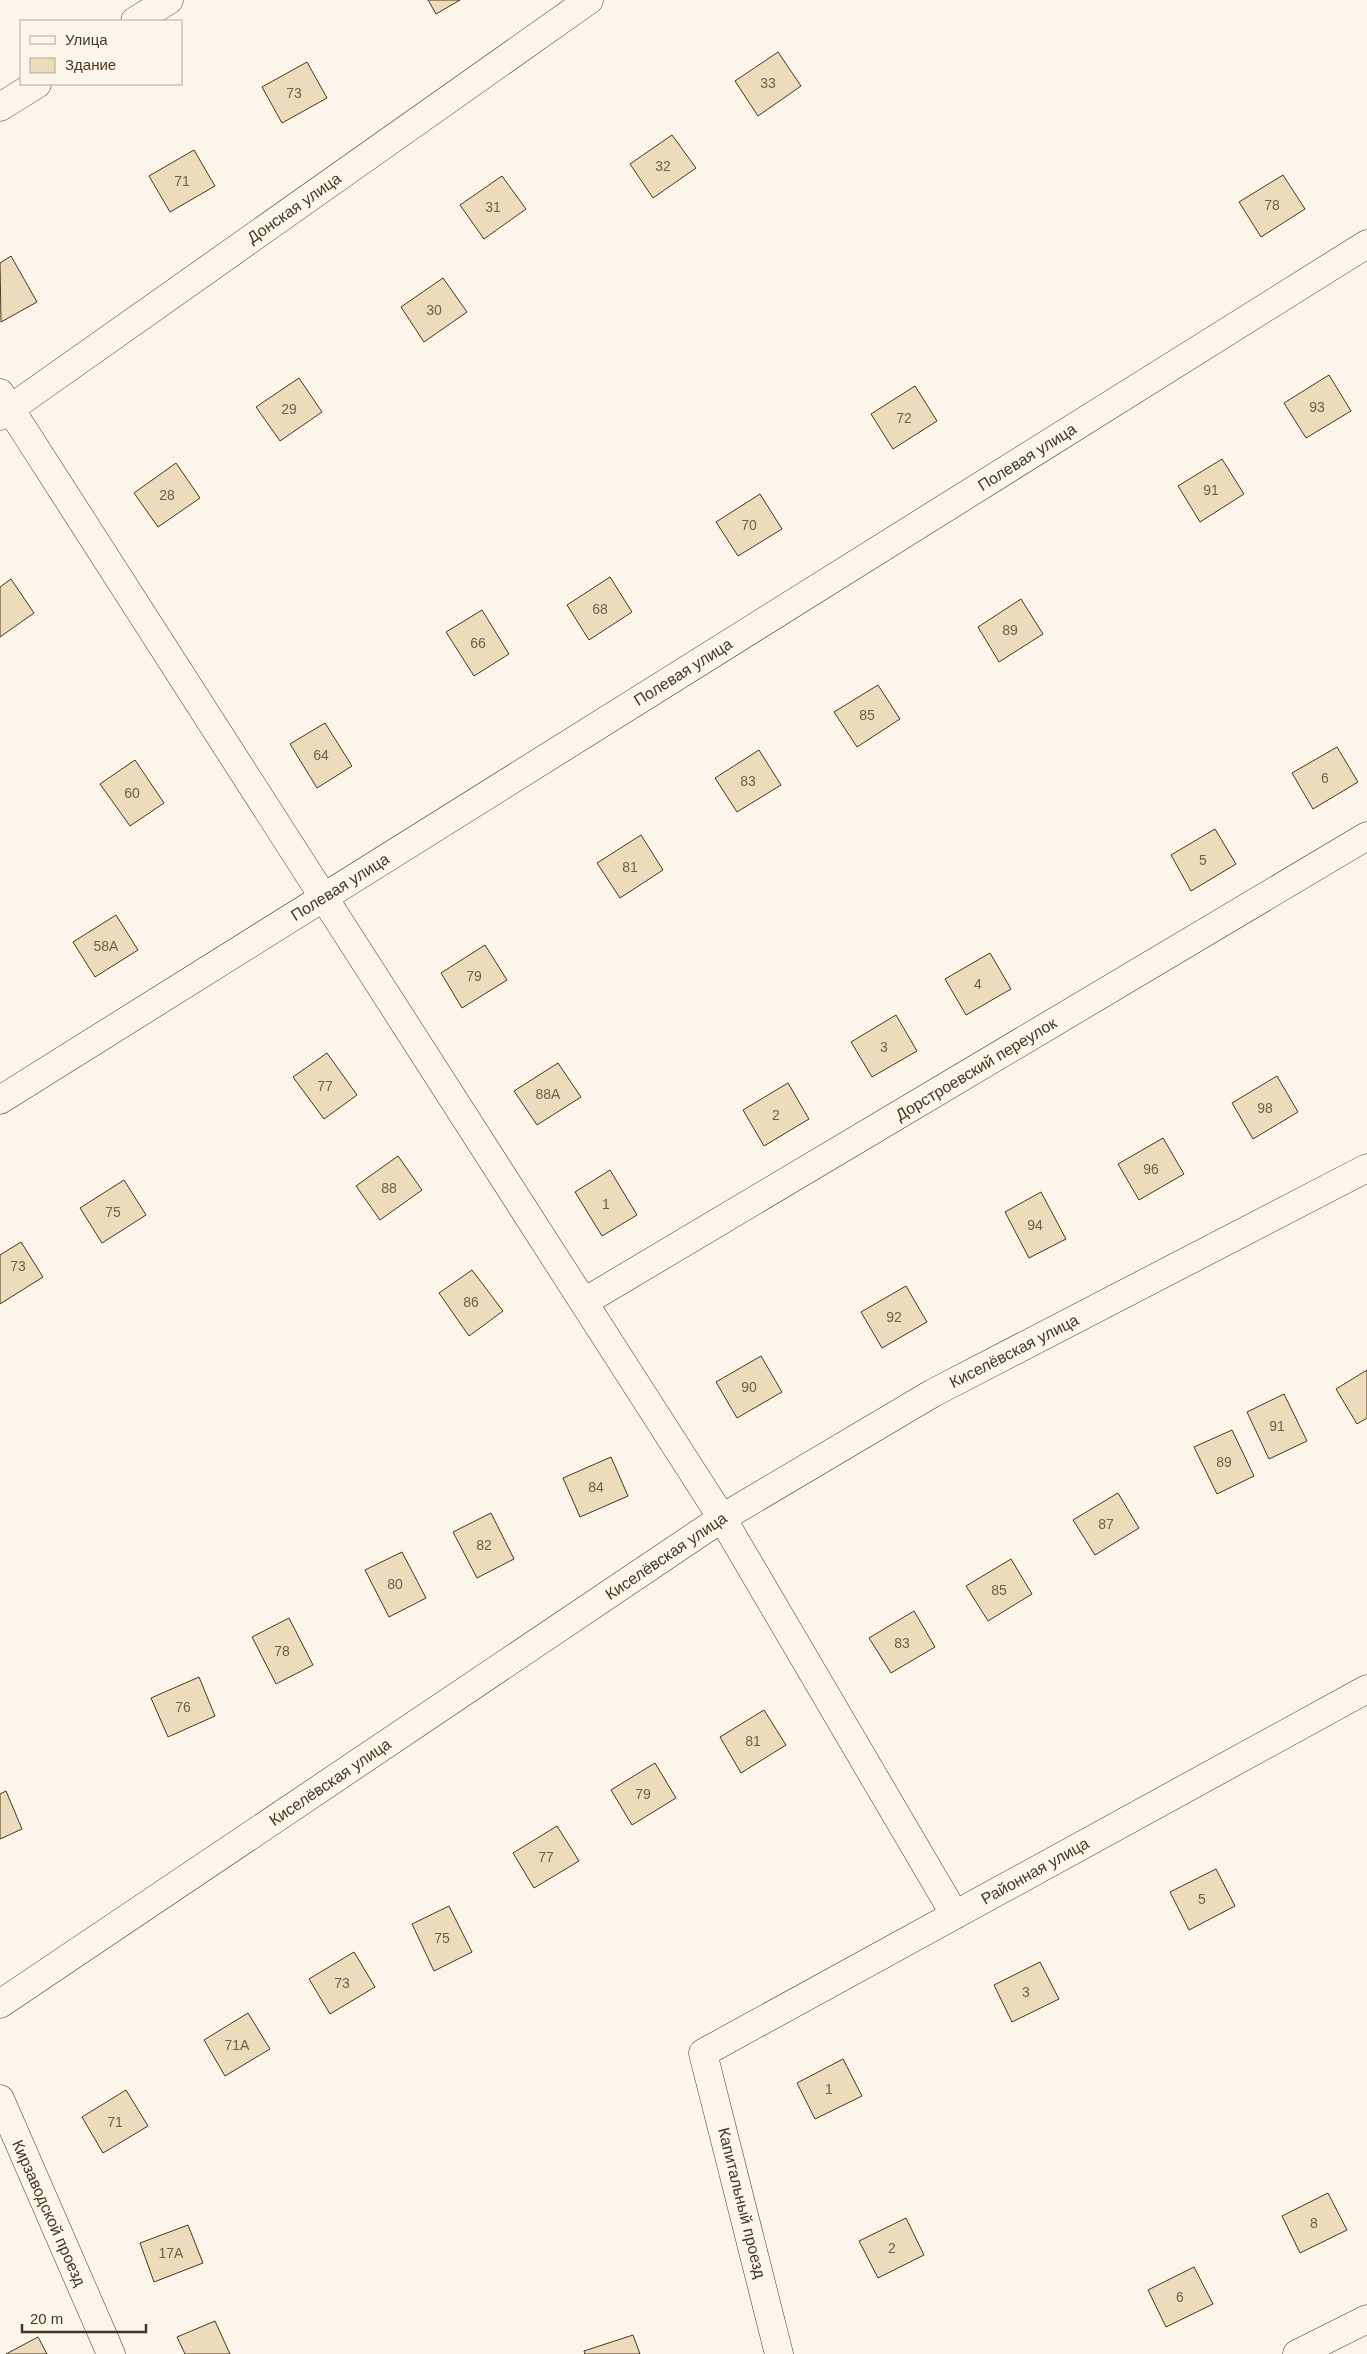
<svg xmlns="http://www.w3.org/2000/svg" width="1367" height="2354" viewBox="0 0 1367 2354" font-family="Helvetica,sans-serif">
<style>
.building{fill:#ecdcbc;stroke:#4a3520}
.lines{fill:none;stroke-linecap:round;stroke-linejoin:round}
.minor-casing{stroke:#4a3520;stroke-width:29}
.major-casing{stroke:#4a3520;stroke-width:29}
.minor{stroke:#fbf6e9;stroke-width:28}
.major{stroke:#fbf6e9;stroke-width:28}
.labels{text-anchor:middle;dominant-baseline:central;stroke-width:4;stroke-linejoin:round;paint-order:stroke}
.number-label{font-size:14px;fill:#725f47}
.street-label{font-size:16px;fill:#4a3520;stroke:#fbf6e9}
</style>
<rect width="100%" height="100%" fill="#fbf6e9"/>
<path class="building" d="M428,0H460L436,14Z
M778,52L801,86L758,116L735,81Z
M307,62L327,98L282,123L262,87Z
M672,135L696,168L653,198L630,164Z
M194,150L215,186L170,212L149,176Z
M1283,175L1305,209L1261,237L1239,202Z
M502,176L526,209L484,239L460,205Z
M11,256L37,302L1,322L0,263Z
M443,278L467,312L424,342L401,307Z
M1329,375L1351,411L1306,438L1284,403Z
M299,378L322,412L280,441L256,407Z
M915,386L937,421L893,449L871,414Z
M1222,459L1244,494L1200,522L1178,486Z
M176,463L200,498L158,527L134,493Z
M760,494L782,529L738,556L716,522Z
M610,577L632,612L589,640L567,605Z
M11,579L34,613L0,637V587Z
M1021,599L1043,634L999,662L978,627Z
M482,610L509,654L474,676L446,632Z
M878,685L900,719L857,747L834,712Z
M325,723L352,766L317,788L290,744Z
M1337,747L1358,782L1313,809L1292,773Z
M759,750L781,785L737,812L715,778Z
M135,760L164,803L130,826L100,784Z
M1215,829L1236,864L1191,891L1171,855Z
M641,835L663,870L620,898L597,863Z
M116,915L138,950L95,977L73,942Z
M485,945L507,980L462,1008L441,973Z
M990,953L1011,989L966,1015L945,979Z
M896,1015L917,1051L872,1077L851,1042Z
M327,1053L357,1095L324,1119L293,1077Z
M558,1063L581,1097L537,1125L514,1091Z
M1277,1076L1298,1112L1253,1139L1232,1103Z
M788,1083L809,1119L764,1146L743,1110Z
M1163,1138L1184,1174L1139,1200L1118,1164Z
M398,1156L422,1190L380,1220L356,1186Z
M610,1170L637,1215L602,1236L575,1192Z
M124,1180L146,1215L102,1243L80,1208Z
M1041,1192L1066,1239L1029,1258L1005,1212Z
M21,1242L43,1277L0,1304V1255Z
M472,1270L503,1311L469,1336L439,1293Z
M906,1286L927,1322L882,1348L861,1312Z
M761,1356L782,1392L737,1418L716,1382Z
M1367,1370V1418L1357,1424L1336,1389Z
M1284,1394L1307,1441L1269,1459L1247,1412Z
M1232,1430L1254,1476L1217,1494L1194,1447Z
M611,1457L628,1496L580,1517L563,1478Z
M1118,1493L1139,1528L1095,1555L1073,1520Z
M491,1513L514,1559L477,1578L453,1532Z
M402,1552L426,1598L389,1617L365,1570Z
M1011,1559L1032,1594L988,1621L966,1586Z
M914,1611L935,1647L891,1673L869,1638Z
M289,1618L313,1665L276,1684L252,1637Z
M199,1677L215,1716L168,1737L151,1698Z
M764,1710L786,1745L741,1773L720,1737Z
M655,1763L676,1798L632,1825L611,1790Z
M6,1791L22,1829L0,1839V1794Z
M557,1826L579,1861L534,1888L513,1853Z
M1216,1869L1235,1906L1189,1930L1170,1892Z
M449,1906L472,1952L434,1971L412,1924Z
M354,1952L375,1987L330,2014L309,1979Z
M1040,1962L1059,1999L1012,2022L994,1985Z
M248,2013L270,2049L225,2076L204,2040Z
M843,2059L862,2096L815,2119L797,2083Z
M126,2090L148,2126L103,2153L82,2117Z
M1328,2193L1347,2230L1300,2253L1282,2216Z
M906,2218L924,2255L878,2278L859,2241Z
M188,2225L203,2263L154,2282L140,2243Z
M1194,2267L1213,2304L1166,2327L1148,2290Z
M215,2321L230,2354H185L177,2337Z
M633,2335L640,2354H585L584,2351Z
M38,2337L47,2354H6Z"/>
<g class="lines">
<g class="minor-casing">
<path id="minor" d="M0,393L722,1518L955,1915
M0,416L589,0
M0,1100L1367,244
M584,1302L1367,836
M0,2004L722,1518L933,1393L1367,1168
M0,2099L111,2354
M779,2354L703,2053L1367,1689
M1297,2354L1367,2319"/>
</g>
<g class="major-casing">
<path id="major" d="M135,21L169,0
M0,107L37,84"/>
</g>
<use href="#minor" class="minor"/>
<use href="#major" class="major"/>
</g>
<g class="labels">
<g class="number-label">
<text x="768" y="83">33</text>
<text x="294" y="93">73</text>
<text x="663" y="166">32</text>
<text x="182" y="181">71</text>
<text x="1272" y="205">78</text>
<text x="493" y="207">31</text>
<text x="434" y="310">30</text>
<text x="1317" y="407">93</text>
<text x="289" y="409">29</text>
<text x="904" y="418">72</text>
<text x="1211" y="490">91</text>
<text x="167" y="495">28</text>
<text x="749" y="525">70</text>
<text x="600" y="609">68</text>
<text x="1010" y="630">89</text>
<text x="478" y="643">66</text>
<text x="867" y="715">85</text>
<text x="321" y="755">64</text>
<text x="1325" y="778">6</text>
<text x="748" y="781">83</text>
<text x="132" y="793">60</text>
<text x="1203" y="860">5</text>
<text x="630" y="867">81</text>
<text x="106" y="946">58А</text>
<text x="474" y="976">79</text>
<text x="978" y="984">4</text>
<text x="884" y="1047">3</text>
<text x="325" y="1086">77</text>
<text x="548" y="1094">88А</text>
<text x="1265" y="1108">98</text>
<text x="776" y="1115">2</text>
<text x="1151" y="1169">96</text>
<text x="389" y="1188">88</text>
<text x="606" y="1204">1</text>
<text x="113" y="1212">75</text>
<text x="1035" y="1225">94</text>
<text x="18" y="1266">73</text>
<text x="471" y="1302">86</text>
<text x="894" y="1317">92</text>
<text x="749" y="1387">90</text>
<text x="1277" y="1426">91</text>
<text x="1224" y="1462">89</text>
<text x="596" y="1487">84</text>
<text x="1106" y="1524">87</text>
<text x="484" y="1545">82</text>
<text x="395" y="1584">80</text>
<text x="999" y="1590">85</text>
<text x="902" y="1643">83</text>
<text x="282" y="1651">78</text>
<text x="183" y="1707">76</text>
<text x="753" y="1741">81</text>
<text x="643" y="1794">79</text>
<text x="546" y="1857">77</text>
<text x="1202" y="1899">5</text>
<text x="442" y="1938">75</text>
<text x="342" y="1983">73</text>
<text x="1026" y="1992">3</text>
<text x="237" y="2045">71А</text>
<text x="829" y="2089">1</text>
<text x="115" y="2122">71</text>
<text x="1314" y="2223">8</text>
<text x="892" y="2248">2</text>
<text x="171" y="2253">17А</text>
<text x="1180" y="2297">6</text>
</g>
<g class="street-label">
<text transform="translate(294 208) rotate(-35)">Донская улица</text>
<text transform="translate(1027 457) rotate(-32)">Полевая улица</text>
<text transform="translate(683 672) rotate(-32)">Полевая улица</text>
<text transform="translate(340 887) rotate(-32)">Полевая улица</text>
<text transform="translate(976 1069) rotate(-31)">Дорстроевский переулок</text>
<text transform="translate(1014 1351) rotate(-27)">Киселёвская улица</text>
<text transform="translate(666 1556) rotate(-34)">Киселёвская улица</text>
<text transform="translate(330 1782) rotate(-34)">Киселёвская улица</text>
<text transform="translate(1035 1871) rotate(-29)">Районная улица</text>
<text transform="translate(742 2203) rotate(76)">Капитальный проезд</text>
<text transform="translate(49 2213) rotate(66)">Кирзаводской проезд</text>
</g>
</g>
<rect x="20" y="20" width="162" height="65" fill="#fbf6e9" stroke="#b4a999"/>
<rect x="30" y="36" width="25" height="8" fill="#fbf6e9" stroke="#b4a999"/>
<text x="65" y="45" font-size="15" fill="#4a3520">Улица</text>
<rect x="30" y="58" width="25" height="15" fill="#ecdcbc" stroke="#b4a999"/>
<text x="65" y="70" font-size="15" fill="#4a3520">Здание</text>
<path d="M22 2324v8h124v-8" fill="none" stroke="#4a3520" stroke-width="2.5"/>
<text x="30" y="2324" font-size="15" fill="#4a3520" stroke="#fbf6e9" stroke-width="4" paint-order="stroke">20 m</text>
</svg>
